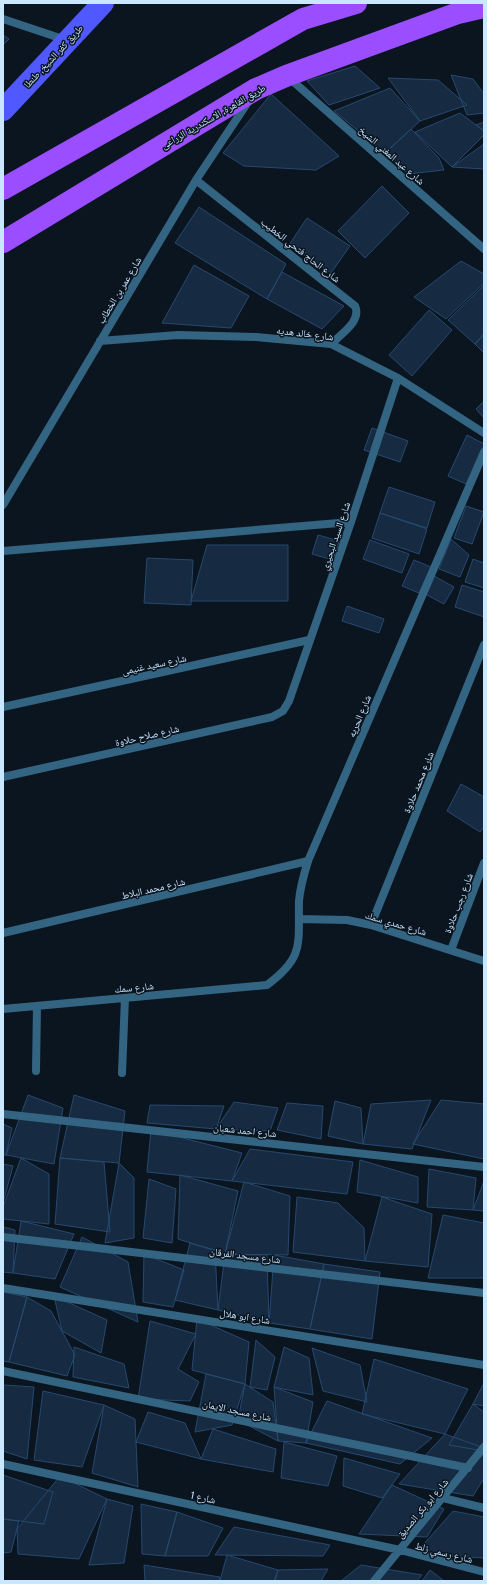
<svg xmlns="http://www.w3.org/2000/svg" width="487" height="1584" viewBox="0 0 487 1584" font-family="'Public Sans','Noto Naskh Arabic',sans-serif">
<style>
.building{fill:#162a42;stroke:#26496f}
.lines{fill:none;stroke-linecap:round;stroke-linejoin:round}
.minor{stroke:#336582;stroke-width:8}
.primary{stroke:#5058ff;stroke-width:22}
.trunk{stroke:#9a4eff;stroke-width:22}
.labels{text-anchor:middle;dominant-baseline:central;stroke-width:3;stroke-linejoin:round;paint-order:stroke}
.street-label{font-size:10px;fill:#c9e7ff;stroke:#0b1520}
</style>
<rect width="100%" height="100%" fill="#0b1520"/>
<path class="building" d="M3,35L9,39L3,45Z
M355,66L380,88L329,105L307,81Z
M451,75L473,79L484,94V113L467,115Z
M388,78L438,80L467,105L420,121Z
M390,88L420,121L385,153L334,111Z
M271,94L339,156L316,170L244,166L223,153Z
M460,113L484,131V135L452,167L415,132Z
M484,122V131L476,125Z
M411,129L439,158L444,170L408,174L385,153Z
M484,144V169L452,167Z
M382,186L409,213L365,258L338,231Z
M199,207L286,264L267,299L175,243Z
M307,218L350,246L331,273L289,245Z
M461,261L484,274V283L446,319L414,297Z
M194,265L249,296L231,328L162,323Z
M282,272L344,306L322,329L267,299Z
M484,285V334L475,344L448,320Z
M429,310L452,330L412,376L389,355Z
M484,334V353L475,344Z
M484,401V418L476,409Z
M372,428L408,441L400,462L364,450Z
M467,435L484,444V446L466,484L448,476Z
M389,487L435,502L427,528L380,513Z
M466,506L484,512L472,544L454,538Z
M380,513L427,529L419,554L372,538Z
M318,535L339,541L333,560L312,554Z
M451,539L469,555L460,577L439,569Z
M370,540L409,554L402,573L363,559Z
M207,545H288V601H191Z
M147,558L193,560L191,605L144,603Z
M473,559L484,563V588L465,582Z
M414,560L431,567L419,593L402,586Z
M434,576L454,587L444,604L425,594Z
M462,585L484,592V617L455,607Z
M347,606L384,619L379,633L342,621Z
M461,784L484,797V827L480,832L447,811Z
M28,1095L63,1108L54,1164L6,1155Z
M74,1095L125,1111L119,1163L60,1158Z
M431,1100L412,1149L363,1144L371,1104Z
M441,1100L484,1104V1159L413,1144Z
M335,1101L361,1108L363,1144L328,1136Z
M234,1102L278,1108L270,1131L216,1129Z
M287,1103L323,1106L321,1139L277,1130Z
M150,1105L224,1106L216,1129L147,1123Z
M3,1124L12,1128L6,1155H3Z
M151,1130L242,1153L232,1181L147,1172Z
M250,1149L353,1162L347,1194L232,1181Z
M21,1158L49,1174V1224L3,1219V1207Z
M60,1158L104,1162L110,1232L55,1224Z
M360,1160L418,1177V1203L357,1192Z
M119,1163L134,1178V1238L105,1243Z
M3,1164L13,1166L3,1203Z
M429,1169L476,1178L473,1210L427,1207Z
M180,1175L238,1191L225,1254L178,1239Z
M149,1179L176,1189L172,1243L143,1238Z
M484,1181V1211L473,1210Z
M244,1182L290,1196L288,1255L225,1254Z
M297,1197L338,1203L364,1228L365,1261L293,1252Z
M382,1197L432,1214L428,1267L365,1261Z
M443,1215L484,1223V1278H428Z
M21,1221L74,1234L55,1279L13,1273Z
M3,1227L15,1230L13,1273L3,1272Z
M82,1237L128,1262L138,1322L60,1287Z
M190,1243L215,1250L218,1310L175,1300Z
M144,1254L184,1270L173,1307L143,1302Z
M225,1254L267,1255L269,1323L218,1310Z
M274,1255L324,1264L310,1329L269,1323Z
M324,1264L380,1272L372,1339L310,1329Z
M3,1292L27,1297L9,1362L3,1361Z
M54,1296L107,1320L101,1353L62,1331Z
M27,1297L51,1311L75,1355L67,1376L9,1362Z
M197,1319L249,1342L245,1384L192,1370Z
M150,1321L196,1334L178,1369L199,1382L190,1401L138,1399Z
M256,1340L275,1357L267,1390L250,1387Z
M74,1347L124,1364L129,1388L73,1377Z
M284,1347L309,1358L313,1395L274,1387Z
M312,1348L360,1365L367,1402L323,1391Z
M374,1359L468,1389L445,1434L362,1414Z
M206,1374L245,1384L232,1425L195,1432Z
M484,1383V1406L473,1404Z
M245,1384L273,1402L278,1441L238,1420Z
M3,1385L34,1387L27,1459L3,1451Z
M274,1387L313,1402L306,1443L278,1441Z
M43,1391L104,1405L82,1467L34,1460Z
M327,1401L432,1438L400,1464L306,1443Z
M473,1404L484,1412V1451L449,1445Z
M104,1405L135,1419L138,1487L92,1473Z
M148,1412L185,1423L201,1459L136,1442Z
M213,1429L276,1449L273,1472L201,1459Z
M445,1434L484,1448V1478L473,1496L399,1484Z
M284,1442L337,1456L328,1486L281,1478Z
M344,1458L400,1474L382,1498L343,1486Z
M3,1475L53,1492L44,1524L3,1519Z
M60,1476L107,1499L79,1559L18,1554L17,1529Z
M392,1485L444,1509L427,1537L359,1534Z
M107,1499L133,1506L124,1563L89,1565Z
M141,1504L177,1512L165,1556L142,1554Z
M453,1511L484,1517V1558L415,1554Z
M177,1512L223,1528L208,1556H165Z
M3,1519L19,1521L11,1552L3,1553Z
M234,1527L330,1545L323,1556L215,1555Z
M227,1555L278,1570L274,1581H220Z
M144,1565L220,1577L219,1581H145Z
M361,1565L422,1575L417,1581H341Z
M328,1569L321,1581H275L278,1570Z
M430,1570L444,1581H422Z"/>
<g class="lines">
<path class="minor" d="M3,19L66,40
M288,77L484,249
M196,180L355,306C362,321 341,334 331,344
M100,341L178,335L256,337L331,344L398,378L484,433
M3,505L196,180L248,102
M3,551L351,522
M3,707L309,640
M3,777L272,717L283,711L289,701L351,522L398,378
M300,919L347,920L371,925L484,961
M371,925L484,645
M3,933L308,861
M451,950L484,863
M3,1009L267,985C305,957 298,944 299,901C300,887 304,874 308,861L484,452
M36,1071L37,1006
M122,1073L125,998
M3,1114L484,1167
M3,1237L484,1293
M3,1288L484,1365
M3,1371L468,1468
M3,1464L400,1550L484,1572
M443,1498L484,1508
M374,1581L484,1447"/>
<path class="primary" d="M3,110L103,3"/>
<path class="trunk" d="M3,189L303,19L356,3
M3,242L256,89L286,76L458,13L484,7"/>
</g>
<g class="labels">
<g class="street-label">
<text transform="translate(53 56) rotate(-47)">طريق كفر الشيخ, طنطا</text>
<text transform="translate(213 116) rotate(-30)">طريق القاهرة, الاسكندرية الزراعى</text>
<text transform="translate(392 155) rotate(41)">شارع عبد المغني الشيخ</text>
<text transform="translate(301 250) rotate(38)">شارع الحاج فتحي الخطيب</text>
<text transform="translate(119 290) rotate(-59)">شارع عمر بن الخطاب</text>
<text transform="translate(305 333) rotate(7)">شارع خالد هديه</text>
<text transform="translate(335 536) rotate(-71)">شارع السيد البحيري</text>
<text transform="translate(154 664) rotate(-12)">شارع سعيد غنيمى</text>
<text transform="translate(359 716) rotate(-67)">شارع الحريه</text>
<text transform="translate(147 735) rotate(-13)">شارع صلاح حلاوة</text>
<text transform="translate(418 782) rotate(-68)">شارع محمد حلاوة</text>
<text transform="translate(153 888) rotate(-13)">شارع محمد البلاط</text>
<text transform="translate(458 903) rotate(-69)">شارع رجب حلاوة</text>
<text transform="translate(396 923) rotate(16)">شارع حمدي سمك</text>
<text transform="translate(134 987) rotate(-5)">شارع سمك</text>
<text transform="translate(245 1130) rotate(6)">شارع احمد شعبان</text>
<text transform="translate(245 1255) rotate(7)">شارع مسجد الفرقان</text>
<text transform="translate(245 1316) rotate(9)">شارع ابو هلال</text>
<text transform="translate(237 1410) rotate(12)">شارع مسجد الايمان</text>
<text transform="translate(203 1497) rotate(12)">شارع 1</text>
<text transform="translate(422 1508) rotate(-50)">شارع ابو بكر الصديق</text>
<text transform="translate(444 1552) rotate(14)">شارع رسمي زلط</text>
</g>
</g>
<rect width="487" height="1584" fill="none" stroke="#c9e7ff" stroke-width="8"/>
</svg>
